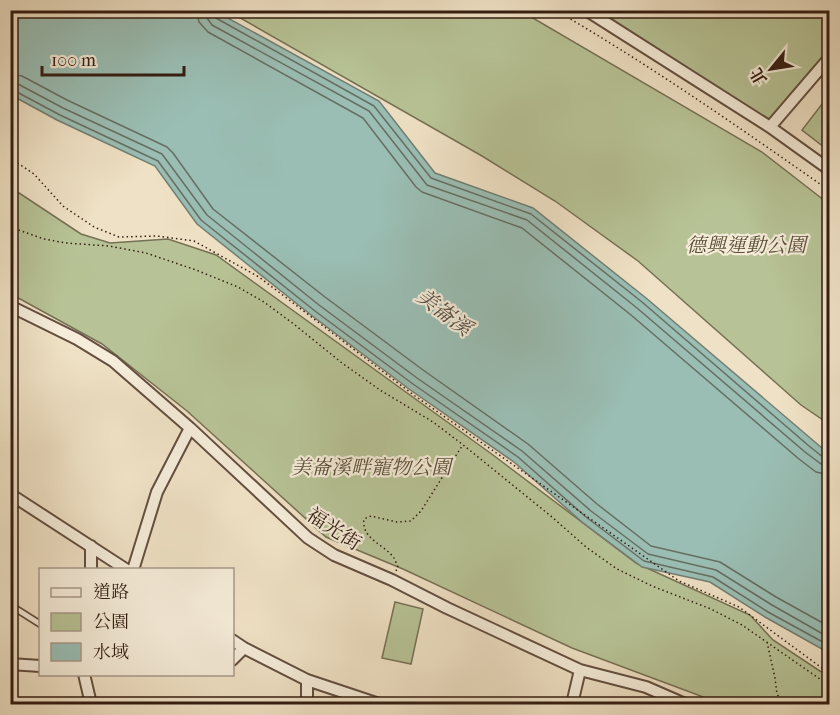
<svg xmlns="http://www.w3.org/2000/svg" width="840" height="715" viewBox="0 0 840 715" font-family="'IM FELL French Canon','Noto Serif TC',serif">
<style>
.green{fill:#b7c396;stroke:#767054;stroke-width:1.5}
.water{fill:#9abeb4;stroke:#717e73;stroke-width:1.5}
.lines{fill:none;stroke-linecap:round;stroke-linejoin:round}
.shore{stroke:#676e63;stroke-width:1.5}
.service-casing{stroke:#634e3f;stroke-width:8}
.minor-casing{stroke:#634e3f;stroke-width:14}
.path{stroke:#341d12;stroke-width:1.5;stroke-dasharray:1.5 3;stroke-linecap:butt}
.service{stroke:#f5ecd9;stroke-width:5}
.minor{stroke:#f5ecd9;stroke-width:10}
.labels{text-anchor:middle;dominant-baseline:central;stroke-width:4.5;stroke-linejoin:round;paint-order:stroke}
.park-label{font-size:20px;font-style:italic;fill:#5b4f3a;stroke:#f5ecd9}
.street-label{font-size:20px;fill:#341d12;stroke:#f5ecd9}
.water-label{font-size:21px;font-style:italic;fill:#534d43;stroke:#f5ecd9}
</style>
<rect width="100%" height="100%" fill="#efe1c5"/>
<filter id="stains"><feTurbulence type="fractalNoise" baseFrequency=".00333" numOctaves="4"/><feColorMatrix values="0 0 0 0 .2 0 0 0 0 .09 0 0 0 0 .02 0 0 0 .5 -.17"/></filter>
<radialGradient id="worn" r=".72"><stop offset=".6" stop-color="#630" stop-opacity="0"/><stop offset="1" stop-color="#630" stop-opacity=".3"/></radialGradient>
<path class="green" d="M228,11H521L762,152L829,204V424L801,405L638,261L555,201L482,156Z
M598,11H829V53L770,127Z
M829,95V151L802,130Z
M10,187L81,234L110,243L168,239L216,255L493,455L636,563L750,615L773,640L829,677V704H722L572,648L403,569L326,537L187,411L102,344L11,294Z
M395,602L423,609L411,664L382,658Z"/>
<path class="water" d="M10,11H215L379,101L435,173L533,208L646,298L829,454V653L765,617L710,582L642,567L582,522L514,462L409,389L311,315L197,224L155,166L57,120L11,95Z"/>
<g class="lines">
<path class="shore" d="M196,10L199,22L208,32L363,118L416,187L422,192L522,228L631,315L799,459L816,472L830,475
M205,10L207,18L212,25L369,111L427,185L527,220L637,308L805,452L821,464L830,466
M213,10L214,15L216,18L374,106L431,178L531,214L642,302L809,446L824,458H830
M10,74L22,76L67,100L167,147L173,153L213,209L325,297L423,370L528,444L597,504L651,546L720,562L776,597L830,627
M10,83L18,84L63,108L162,154L207,215L319,305L417,378L522,451L591,511L648,554L716,570L772,605L830,638
M10,90L15,91L60,115L158,161L201,220L315,311L413,384L518,457L586,517L644,561L713,577L768,612L830,646"/>
<g class="service-casing">
<path id="service" d="M10,605L40,624"/>
</g>
<g class="minor-casing">
<path id="minor" d="M586,10L770,127L830,170
M770,127L830,57
M10,306L77,339L113,361L190,428L308,538L334,555L392,580L447,608L580,670L646,687L685,704
M10,494L127,570
M91,570V546
M133,570L157,492L190,428
M232,640L244,648L307,680L379,704
M232,660L244,648
M10,664L40,666
M84,674L91,704
M307,680V704
M572,704L580,670"/>
</g>
<path class="path" d="M555,10C650,65 740,128 830,191
M10,158L34,174L63,206L94,227L119,237L157,236L194,241L259,277L415,396L679,581L739,607L830,674
M10,227L44,239L66,243L109,246L146,253L196,270L238,287L264,302L295,325L342,363L380,390L433,422L462,444L552,517L586,547L617,569L652,586L711,609L742,625L830,686
M396,571L398,567C398,567 394,558 394,558C384,544 361,539 364,519L371,516L397,522L411,521L421,511L462,446
M767,642L775,678L777,694L784,704"/>
<use href="#service" class="service"/>
<use href="#minor" class="minor"/>
</g>
<g class="labels">
<g class="park-label">
<text x="746" y="245">德興運動公園</text>
<text x="371" y="467">美崙溪畔寵物公園</text>
</g>
<g class="street-label">
<text transform="translate(334 529) rotate(33)">福光街</text>
</g>
<g class="water-label">
<text transform="translate(444 312) rotate(37)">美崙溪</text>
</g>
</g>
<rect width="840" height="715" fill="none" stroke="#efe1c5" stroke-width="36"/>
<rect x="12" y="12" width="816" height="691" fill="none" stroke="#341d12" stroke-width="3"/>
<rect x="18" y="18" width="804" height="679" fill="none" stroke="#341d12" stroke-width="1.5"/>
<rect x="39" y="568" width="195" height="108" fill="#f5ecd9" stroke="#a89989" stroke-width="1.5"/>
<rect x="51" y="588" width="30" height="9" fill="#f5ecd9" stroke="#a89989" stroke-width="1.5"/>
<text x="93" y="598" font-size="18" fill="#341d12">道路</text>
<rect x="51" y="613" width="30" height="18" fill="#b7c396" stroke="#a89989" stroke-width="1.5"/>
<text x="93" y="628" font-size="18" fill="#341d12">公園</text>
<rect x="51" y="643" width="30" height="18" fill="#9abeb4" stroke="#a89989" stroke-width="1.5"/>
<text x="93" y="658" font-size="18" fill="#341d12">水域</text>
<g transform="translate(771 69) rotate(240)" stroke="#f5ecd9" stroke-width="4.5" paint-order="stroke">
<path d="M0-4.5L10 22L0 15L-10 22Z" fill="#341d12"/>
<text y="-9" font-size="16" font-weight="bold" text-anchor="middle" fill="#341d12">北</text>
</g>
<path d="M42 66v9h142v-9" fill="none" stroke="#341d12" stroke-width="3"/>
<text x="51" y="66" font-size="18" fill="#341d12" stroke="#f5ecd9" stroke-width="4.5" paint-order="stroke">100 m</text>
<rect width="100%" height="100%" filter="url(#stains)"/>
<rect width="100%" height="100%" fill="url(#worn)"/>
</svg>
